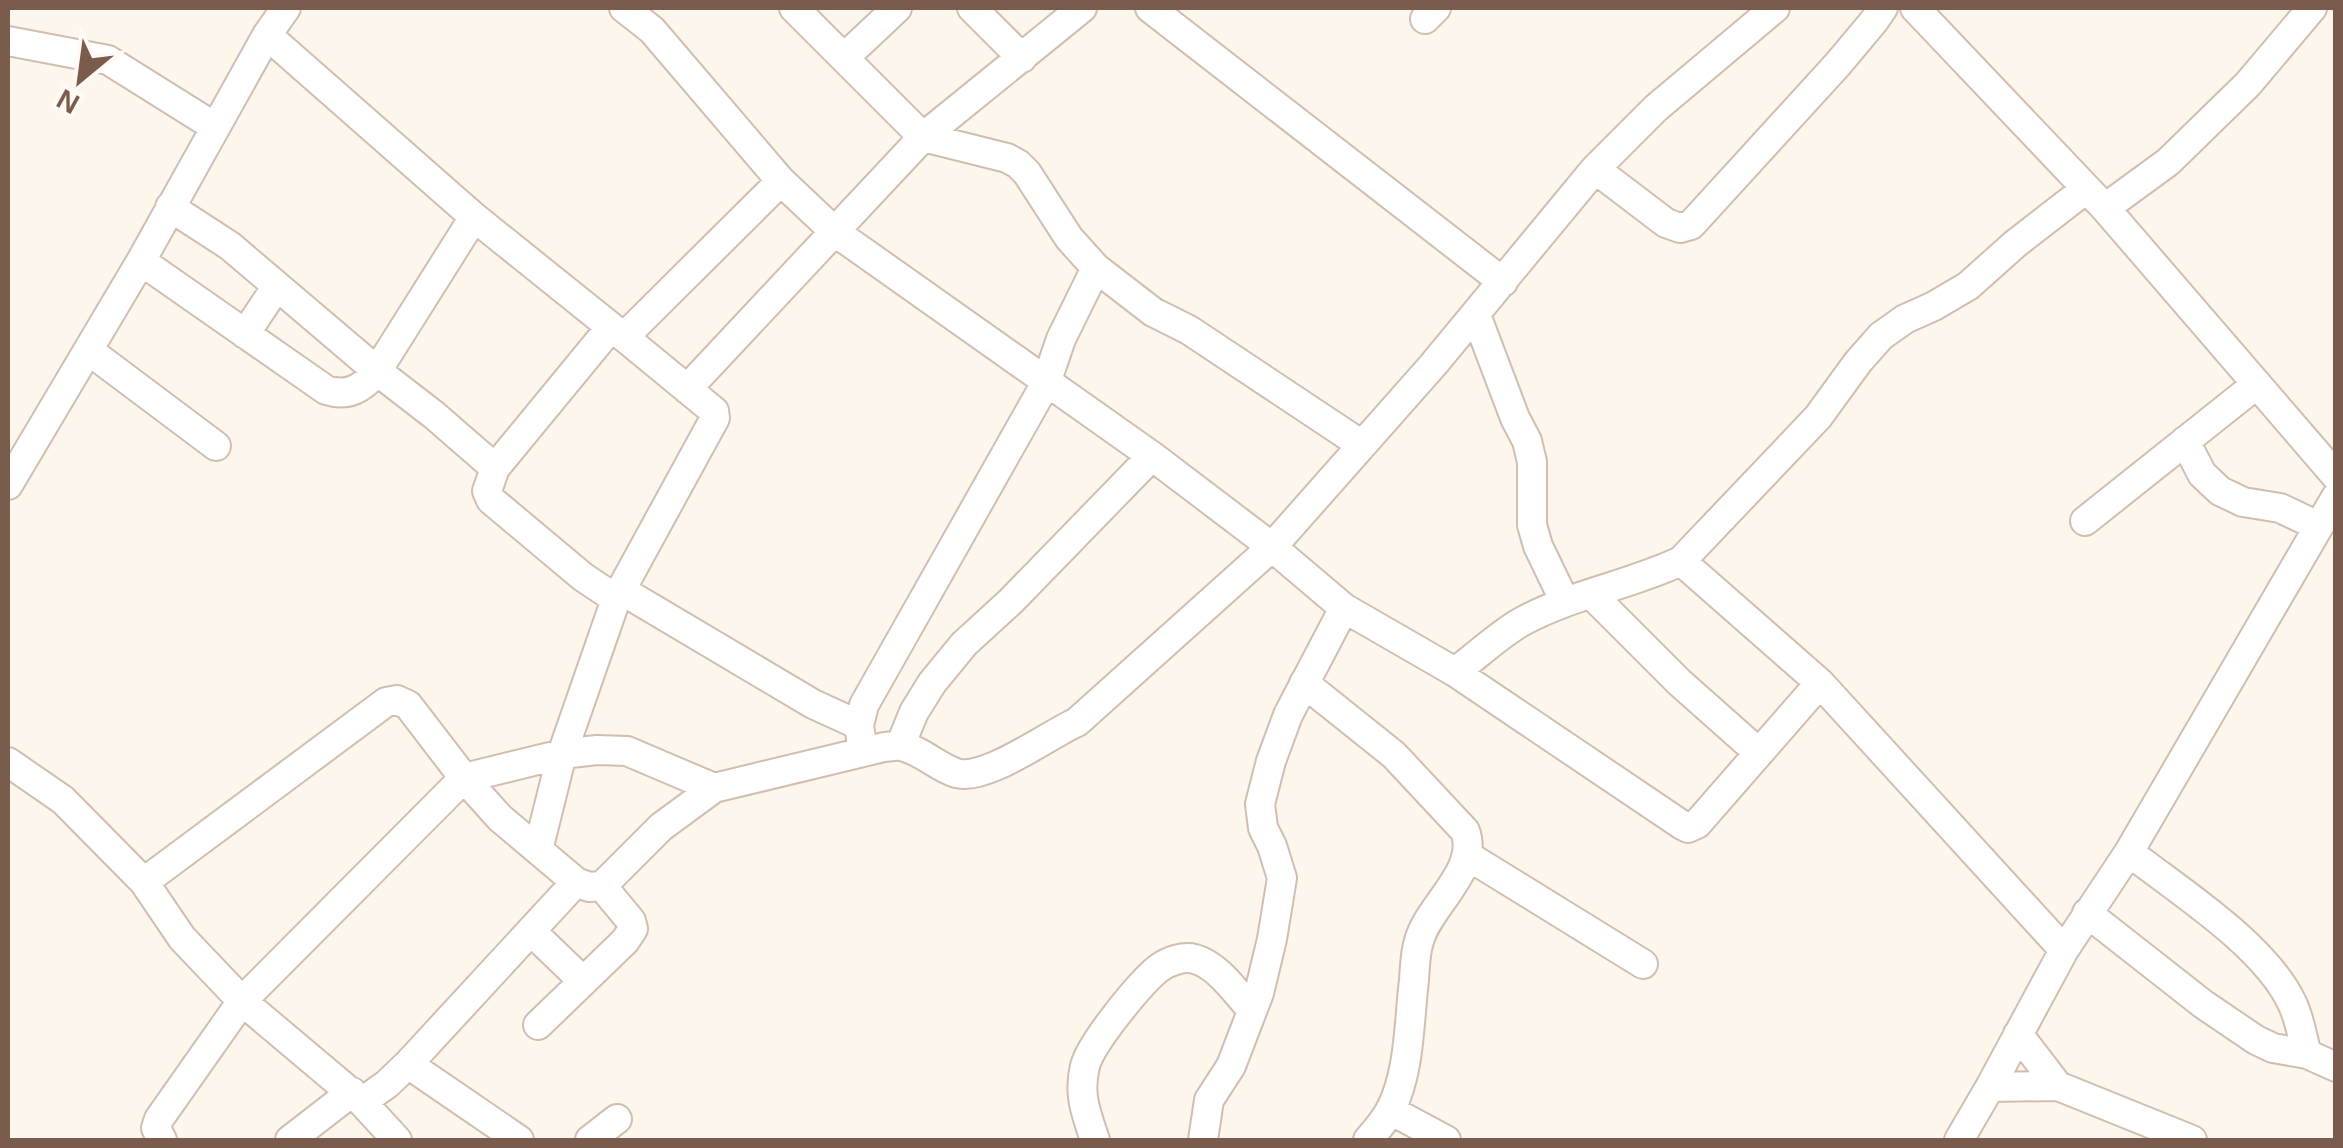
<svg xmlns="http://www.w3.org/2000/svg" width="2343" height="1148" viewBox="0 0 2343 1148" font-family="Helvetica,sans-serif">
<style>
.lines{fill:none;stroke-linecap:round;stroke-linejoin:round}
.minor-casing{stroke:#d1beb0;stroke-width:32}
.minor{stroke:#fff;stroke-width:28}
</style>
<rect width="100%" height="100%" fill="#fdf6ec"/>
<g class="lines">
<g class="minor-casing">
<path id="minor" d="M624,8L652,30L781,181L835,232L1152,456L1272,547L1344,608L1455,672L1682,825L1688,828L1697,824L1820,683
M794,8L923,137L1007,158L1018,164L1027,173L1069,238L1096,268L1153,312L1189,330L1362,445
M972,8L1022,58
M1150,8L1503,282
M1915,8L2105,208L2336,476
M1425,19L1436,8
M267,35L474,217
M8,41L108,60L215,127
M844,58L897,8
M1595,169L1666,223L1680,228L1691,225L1838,64L1874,21L1883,8
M170,207L230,246L377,371L434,415L495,468
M2105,208L2168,162L2248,84L2312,8
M141,261L326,390C348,397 362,389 377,371L474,217L611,327
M1476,315L1515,418L1527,441L1532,462V525L1538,546L1565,602
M245,334L277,286
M88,350L216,446
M687,389L923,137L1082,8
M2185,441L2202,474L2220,491L2243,502L2280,508L2318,526
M8,485L141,261L267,35L286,8
M2085,521L2257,384
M1681,561L1820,683L2064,950
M621,590L813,704L859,725
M1591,594L1679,682L1759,753
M616,599L583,577L491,500L487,491L495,468L611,327L624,337L781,181
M1455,672C1477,656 1499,634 1523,621C1573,594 1630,585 1681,561L1818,417L1858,362L1881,336L1905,319L1934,306L1968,286L2015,244L2086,189
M1304,683L1394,755L1465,831C1480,870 1428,906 1419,941C1415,953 1415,967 1414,980C1409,1021 1410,1071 1391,1109C1385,1120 1376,1131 1368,1140
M900,746L914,712L932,683L964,644L1011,601L1152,456
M863,752L859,725L864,705L1046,383L1061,339L1096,268
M8,762L63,800L144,882L182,938L242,1001L362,1102L387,1084L408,1064L576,882
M538,850L562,754L616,599L715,418L714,411L624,337
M2129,852C2179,891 2265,945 2292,1003C2300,1019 2302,1037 2307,1054
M1468,856L1643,964
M144,882L386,702L397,700L408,705L464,778L500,818L576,882L589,887L602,886L661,827L714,788L884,747C889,747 895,745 900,746C920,749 937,767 956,773C985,782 1048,735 1077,722L1272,547L1433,365L1595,169L1656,108L1775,8
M2087,913L2203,1004L2256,1040L2273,1048L2307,1054L2336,1067
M531,931L583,981
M538,1025L625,941L633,929L631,921L602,886
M2018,1034L2058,1086
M408,1064L519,1140
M1990,1087L2058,1086L2192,1140
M362,1102L397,1140
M1390,1110L1446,1140
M162,1140L156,1128L159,1119L242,1001L464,778L562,754L597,750L627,751L714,788
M290,1140L352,1092
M590,1140L617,1119
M1095,1140C1086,1113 1078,1095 1085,1066C1091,1043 1140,983 1159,968C1169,961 1183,956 1195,959C1219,966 1236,993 1252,1010
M1203,1140L1209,1100L1231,1066L1259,993L1272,939L1282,878L1272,846L1263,828L1260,804L1271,761L1288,715L1344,608
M1959,1140L1990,1087L2064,950L2129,852L2336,497"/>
</g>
<use href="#minor" class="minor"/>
</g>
<rect width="2343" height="1148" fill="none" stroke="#7a5c4d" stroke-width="20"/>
<g transform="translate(80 80) rotate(209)" stroke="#fffaf3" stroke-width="8" paint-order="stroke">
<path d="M0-8L18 38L0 25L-18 38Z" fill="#7a5c4d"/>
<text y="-15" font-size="28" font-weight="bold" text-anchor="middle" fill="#7a5c4d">N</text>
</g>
</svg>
